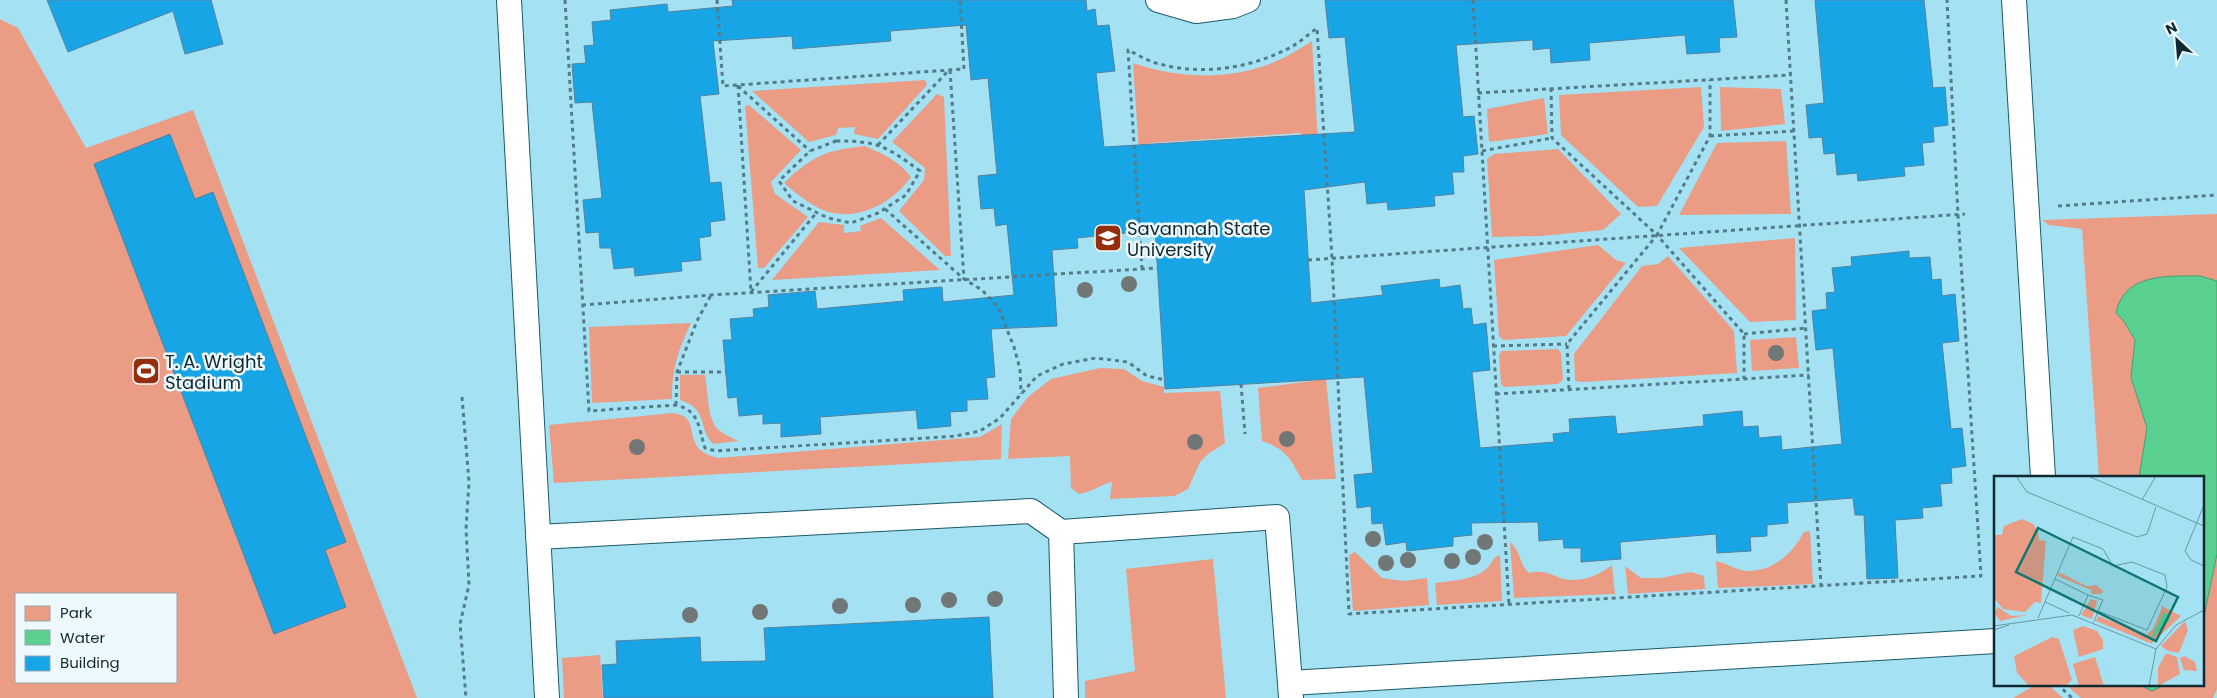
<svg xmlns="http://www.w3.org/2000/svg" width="2217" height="698" viewBox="0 0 2217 698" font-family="Poppins,sans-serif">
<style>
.green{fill:#eb9c85;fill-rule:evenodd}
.water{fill:#5ad190;stroke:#449f73}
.building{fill:#18a5e6;stroke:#54829f}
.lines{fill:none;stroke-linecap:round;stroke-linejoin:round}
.lane-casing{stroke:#1a5a69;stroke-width:26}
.path{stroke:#537c88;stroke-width:3;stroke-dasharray:4 4;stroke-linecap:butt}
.lane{stroke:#fff;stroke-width:24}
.tree{fill:#717676}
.labels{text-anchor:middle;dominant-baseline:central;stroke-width:5;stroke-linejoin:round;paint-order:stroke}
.poi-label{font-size:18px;fill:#102930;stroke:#eef9fd;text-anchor:start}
.inset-road{fill:none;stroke:#6998a5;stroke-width:1}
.view{fill:#0f766e;fill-opacity:0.15;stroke:#0f766e;stroke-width:2.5}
.inset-edge{fill:none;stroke:#102930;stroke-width:2.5}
</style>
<rect width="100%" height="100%" fill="#a4e2f3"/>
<path class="green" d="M0,19L18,28L86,148L193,110L417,698H0ZM16,594H176V682H16Z
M1312,41L1318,141L1303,143L1301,133L1149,143V153H1139L1133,63C1180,79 1232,81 1279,60C1290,55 1301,48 1312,41Z
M925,80L927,85L878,139L854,134L855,127L838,128L836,135L809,142L752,91Z
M1701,87L1704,127L1657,206L1638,207L1561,135L1559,95Z
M1720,87L1781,89L1785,124L1721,131Z
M937,94L944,97L951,256H945L899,211L924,180L925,168L892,142Z
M1544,98L1548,134L1489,142L1487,109Z
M749,105L801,150L771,182L775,194L808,217L764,268H758L745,106Z
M1786,141L1791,214L1679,215L1717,143Z
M865,146C883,154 899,161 911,177C894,201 863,219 833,213C818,211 795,193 784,183C812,156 826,150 865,146Z
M1558,149L1621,214L1603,230L1541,236L1492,237L1487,159L1494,154Z
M2217,214V689L2213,698H2081L2065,684H2203V477H2099L2082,229L2049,225L2042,220Z
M881,218L940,270L772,280L819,222L844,225V233L861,231L860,226Z
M1795,238L1796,320L1750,322L1679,248Z
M1598,245L1616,260L1626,263L1566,336L1503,340L1499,336L1494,260Z
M1668,256L1734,331L1737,373L1583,382L1575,381L1574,354L1642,266L1658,264Z
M691,323C678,351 672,368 672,399L592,403L589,327Z
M1796,337L1799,368L1752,371L1750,340Z
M1558,349L1561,353L1563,380L1558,384L1504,387L1501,384L1499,355L1502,351Z
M1100,368L1124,369L1142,381L1164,387V393L1220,391L1225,443L1208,454L1200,462L1188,489L1174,496L1110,499L1112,482C1100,485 1092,492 1079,494L1071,488L1070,456L1008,459L1011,419L1028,397L1051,379Z
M680,375H705C708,390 707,413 715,426C720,433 731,437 738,441L713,444C697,427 709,409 680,400Z
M1326,379L1336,479L1302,480C1290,458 1287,450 1262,441L1258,388Z
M673,413C696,416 688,431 697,446C701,453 711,456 718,458L980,437L1002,424L1001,459L554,483L549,425Z
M1810,531L1813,584L1718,588L1716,561C1726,563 1736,570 1746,571C1773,572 1792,554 1804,532Z
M1510,542C1521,551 1519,564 1529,573C1549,568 1554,579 1571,580C1588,580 1600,574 1612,565L1615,594L1514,598Z
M1355,552L1382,578L1403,581L1427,578L1429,605L1353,611L1349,555Z
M1500,555L1502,601L1437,605L1435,583C1450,581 1474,580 1486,569C1492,565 1492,557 1500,555Z
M1213,559L1226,698H1085V681L1135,671L1126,569Z
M1625,566L1641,578H1661L1691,572L1704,576L1705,589L1628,594Z
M600,655L603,698H564L562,658Z
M2037,684H2047L2063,698H2013Z"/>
<path class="water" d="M2200,276L2217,281V554L2203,621V477H2139L2147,428L2131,377L2135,340L2123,320L2116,313C2124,273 2167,276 2200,276Z
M2138,684H2166L2152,691Z"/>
<path class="building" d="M47,0H211L223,44L185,54L173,11L68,52Z
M732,0H1086L1087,11L1095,9L1097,26L1109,25L1115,71L1096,73L1104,147L1355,132L1345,37L1329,38L1325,0H1733L1737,37L1719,38L1720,52L1687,54L1685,35L1589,43L1590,60L1551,63L1550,48L1533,50V40L1456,45L1463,117L1474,116L1478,154L1463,156L1464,172H1452L1454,194L1434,196L1435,206L1388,210L1387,202L1367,204L1365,182L1304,190L1311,303L1383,295L1381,286L1439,279L1440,288L1460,285L1463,309L1471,308L1473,325L1486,323L1490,370L1472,372L1480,448L1554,442L1553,434L1570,432L1569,419L1615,416L1617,434L1704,426L1703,415L1742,411L1743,427L1758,426L1759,438L1781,436L1782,450L1842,444L1833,348L1816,350L1812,311L1827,309L1826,293L1835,292L1832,268L1852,266L1851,257L1909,251V258L1930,257L1932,280L1941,279L1942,296L1955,294L1959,341L1942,343L1951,429L1962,428L1966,466L1951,468L1952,483L1940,484L1942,506L1922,508L1923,518L1895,520L1898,578L1867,579L1864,515H1855L1853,498L1787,503L1788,523L1767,525V536L1750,537L1751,551L1717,553L1716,534L1620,542L1621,559L1581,562V548H1564L1563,539L1539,541L1538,522L1471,523L1472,535L1453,537V546L1407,551L1406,542L1386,545L1383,523L1372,524L1371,506L1357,508L1354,475L1373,473L1364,377L1165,389L1155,230L1077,238L1078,248L1052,250L1057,326L991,329L995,377L986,378L988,399L967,400V411L950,412L951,426L918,429L916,410L820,417L821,434L781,437V423L763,424V414L739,416L737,397L728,398L723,340H732L730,319L754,317L753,309L769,307L768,295L815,291L817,309L904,301L903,290L942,287L943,302L1014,295L1007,224L996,226L994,208L981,209L978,176L997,174L988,78L971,80L966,25L890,31L891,41L793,49L792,36L713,41L719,94L700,96L710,183L721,182L725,220L710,222L711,236L699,238L701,260L681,262L682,271L635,276L634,267L614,269L611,248H600L599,232L586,233L583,200L602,198L592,102L575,103L572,64L586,63L584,46L594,45L592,22L611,20L610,10L667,4L668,12L733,6Z
M1815,0H1924L1933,88L1945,87L1948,125L1933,127L1934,142L1922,143L1924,165L1904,167L1905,176L1858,181L1857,173L1837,175L1835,153L1824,154L1822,137L1809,138L1806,105L1824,103Z
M170,134L195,199L213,192L346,542L325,550L346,607L274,634L94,164Z
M989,617L993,698H604L602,665L617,664L616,641L700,637L701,662L766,661L764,628Z"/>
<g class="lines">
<g class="lane-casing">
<path id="lane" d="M509,0L547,698
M1158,0L1196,11L1233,6L1248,0
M2014,0L2043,477
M538,537L1031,511L1061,532
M1066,698L1061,532L1277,517L1290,683
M1291,698L1290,683L1996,641"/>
</g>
<path class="path" d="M565,0L589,411L676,405C700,411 698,427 705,448L716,451L956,436L980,431L1000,418L1037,376L1063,364L1096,358L1128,362L1147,376L1165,380
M717,0L723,86L964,69L960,0
M1473,0L1509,605
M1786,0L1821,586
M950,70L964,279
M738,85L751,292
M738,86L810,151
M1551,88L1552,138L1657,235L1710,136V80
M1478,93L1791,75
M1710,136L1795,131
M836,141C878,141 886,146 920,171L906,195L878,213L851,223L828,218L793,201L779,181L810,151Z
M878,145L949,70
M1482,151L1552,138
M2058,206L2217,195
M885,209L964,279L982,290L998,307L1014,347L1020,369L1021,394
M1308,260L1965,214
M1142,269L1128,50C1138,55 1149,62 1160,64C1203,76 1253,68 1293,46C1301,41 1309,34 1317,28L1332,258L1349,614L1981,576L1958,215L1947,0
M751,292L817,212
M582,305L711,295L1157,268
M1744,334L1807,328
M1493,346L1567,344
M677,372H726
M1241,384L1245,434
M1569,389L1567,344L1657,235L1744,334V379
M1496,394L1809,375
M462,397L469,482L466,529L469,585L460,624L466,698
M676,405L677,372L697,321L711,295
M2057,684L2072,698"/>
<use href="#lane" class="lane"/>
</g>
<g class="tree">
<circle cx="1129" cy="284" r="8"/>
<circle cx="1085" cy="290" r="8"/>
<circle cx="1776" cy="353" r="8"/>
<circle cx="1287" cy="439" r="8"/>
<circle cx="1195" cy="442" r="8"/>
<circle cx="637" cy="447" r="8"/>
<circle cx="1373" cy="539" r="8"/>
<circle cx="1485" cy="542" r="8"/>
<circle cx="1473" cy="557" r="8"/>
<circle cx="1408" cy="560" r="8"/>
<circle cx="1452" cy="561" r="8"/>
<circle cx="1386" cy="563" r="8"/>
<circle cx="995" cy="599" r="8"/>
<circle cx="949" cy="600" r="8"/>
<circle cx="913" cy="605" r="8"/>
<circle cx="840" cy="606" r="8"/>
<circle cx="760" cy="612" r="8"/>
<circle cx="690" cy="615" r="8"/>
</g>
<defs>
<g id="university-square" transform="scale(1.4375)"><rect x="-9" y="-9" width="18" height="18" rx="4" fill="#952e0c" stroke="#eef9fd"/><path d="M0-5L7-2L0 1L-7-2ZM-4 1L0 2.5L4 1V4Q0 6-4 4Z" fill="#fff"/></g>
<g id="stadium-square" transform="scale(1.4375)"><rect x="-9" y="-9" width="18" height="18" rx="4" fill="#952e0c" stroke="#eef9fd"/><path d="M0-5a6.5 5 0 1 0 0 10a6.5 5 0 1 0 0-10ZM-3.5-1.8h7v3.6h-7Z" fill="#fff"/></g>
</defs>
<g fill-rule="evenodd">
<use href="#university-square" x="1108" y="238"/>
<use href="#stadium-square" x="146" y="371"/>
</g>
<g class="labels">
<g class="poi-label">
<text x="1127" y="228">Savannah State<tspan x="1127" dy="21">University</tspan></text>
<text x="165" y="361">T. A. Wright<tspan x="165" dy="21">Stadium</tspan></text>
</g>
</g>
<g transform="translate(1994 476)">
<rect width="210" height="210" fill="#a4e2f3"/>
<path d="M28,43L39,48L44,55L45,64L52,65L47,127L41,126L31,136L9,133L0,122L1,59H8L10,50ZM65,96L92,110L102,109L109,115L107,118H98L97,114L64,100ZM97,123L103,125L98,143L87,139ZM166,129L187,140L157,168L153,158L159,153L168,131ZM4,131L17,140L33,139L6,145L0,137ZM104,140L152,158L156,167L102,145ZM191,145L194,154L185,177L174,175L167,170ZM89,150L103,155L109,164V173L85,181L79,154ZM58,161L65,163L78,204L71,210H35L23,197L20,180ZM172,177L183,181L186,198L164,210V192ZM190,180L201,186L203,195L190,194L186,182ZM101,181L110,210H85L79,188Z" fill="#eb9c85"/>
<path d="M170,136L177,143L158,162V160Z" fill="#5ad190"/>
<path class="inset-road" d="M22,0L33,16L143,61L153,58L162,31M94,0L210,50M148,24L162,0M210,29L191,75L197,84L210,90M61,103L94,119M51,126L75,137M85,140L94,119L109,124L104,135M44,142L79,61L109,73L119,90L138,86L171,99L173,111L153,154L104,135L100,146M0,150L78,139L162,173M0,154L15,149M155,210L162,173L182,149L210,134"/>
<path class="view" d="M44,52L184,121L162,165L22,96Z"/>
<rect width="210" height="210" class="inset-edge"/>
</g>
<rect x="15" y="593" width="162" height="90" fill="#eef9fd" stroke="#95a6ab"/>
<rect x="25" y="606" width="25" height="15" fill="#eb9c85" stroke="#95a6ab"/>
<text x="60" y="618" font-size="15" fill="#102930">Park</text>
<rect x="25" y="630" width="25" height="15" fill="#5ad190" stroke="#95a6ab"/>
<text x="60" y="643" font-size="15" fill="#102930">Water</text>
<rect x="25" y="656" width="25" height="15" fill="#18a5e6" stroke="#95a6ab"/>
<text x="60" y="668" font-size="15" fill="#102930">Building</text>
<g transform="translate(2177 40) rotate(334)" stroke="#eef9fd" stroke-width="4" paint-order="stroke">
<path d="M0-4L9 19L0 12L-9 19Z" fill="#102930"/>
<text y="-8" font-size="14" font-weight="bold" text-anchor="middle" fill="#102930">N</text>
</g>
</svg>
